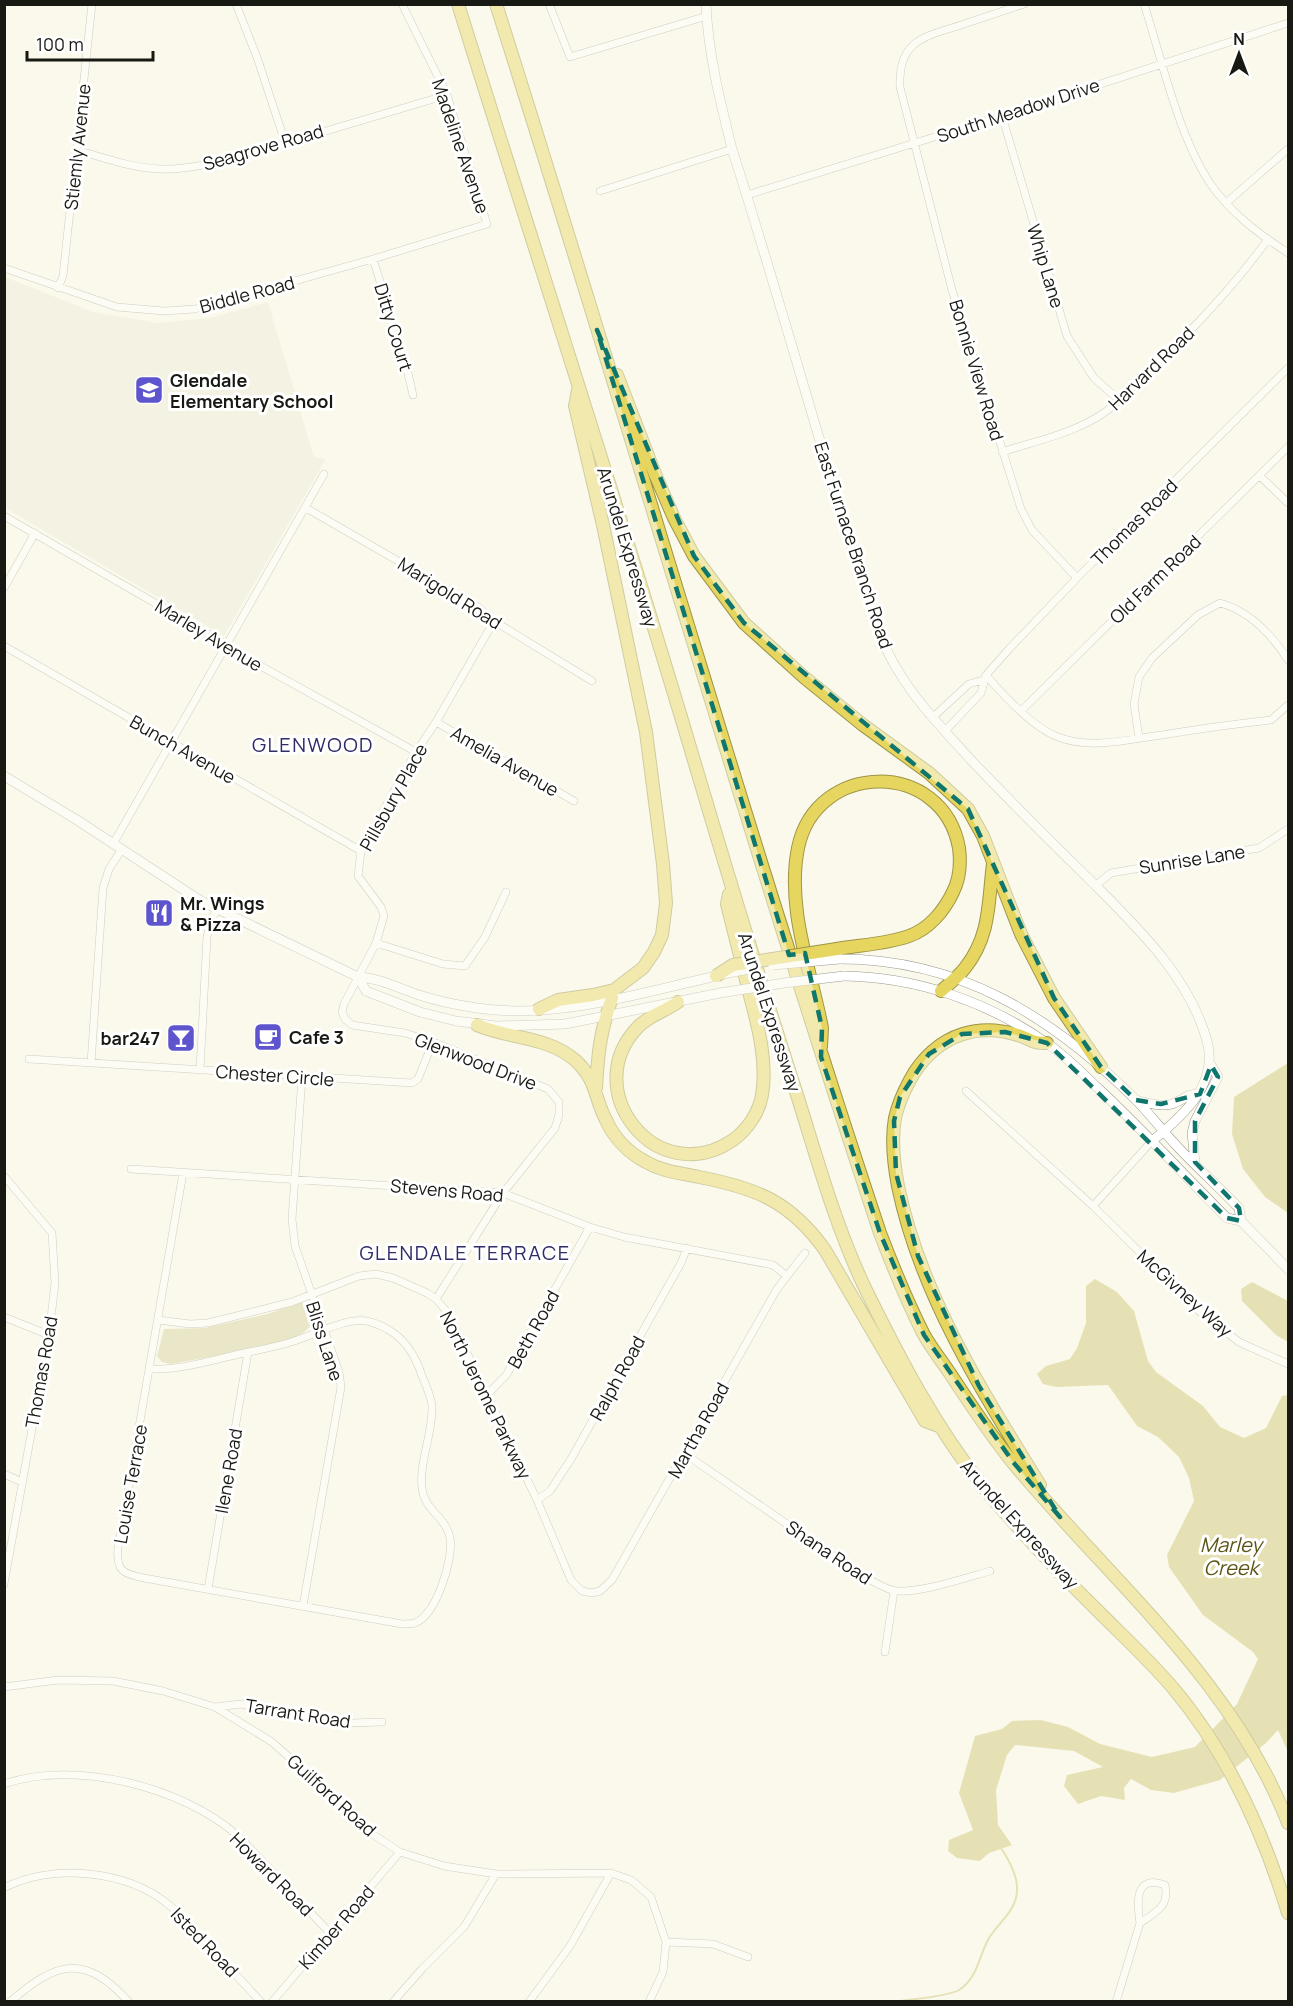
<svg xmlns="http://www.w3.org/2000/svg" width="1293" height="2006" viewBox="0 0 1293 2006" font-family="Manrope,sans-serif">
<style>
.built{fill:#eeecd8}
.green{fill:#d8d19b}
.water{fill:#cfc46f}
.lines{fill:none;stroke-linecap:round;stroke-linejoin:round}
.stream{stroke:#cfc46f;stroke-width:2}
.street-casing{stroke:#9b9a8e;stroke-width:8}
.secondary-casing{stroke:#9b9a8e;stroke-width:10}
.highway-casing{stroke:#9e9445;stroke-width:14}
.street{stroke:#fff;stroke-width:7}
.secondary{stroke:#fff;stroke-width:9}
.highway{stroke:#e6d660;stroke-width:12}
.secondary-bridge-casing{stroke:#9b9a8e;stroke-width:10;stroke-linecap:butt}
.highway-bridge-casing{stroke:#9e9445;stroke-width:14;stroke-linecap:butt}
.secondary-bridge{stroke:#fff;stroke-width:9}
.highway-bridge{stroke:#e6d660;stroke-width:12}
.marked{fill:none;stroke:#0f766e;stroke-width:4.5;stroke-dasharray:12 8;stroke-linejoin:round}
.labels{text-anchor:middle;dominant-baseline:central;stroke-width:6;stroke-linejoin:round;paint-order:stroke}
.street-label{font-size:18px;fill:#191914;stroke:#fff}
.poi-label{font-size:18px;font-weight:bold;fill:#191914;stroke:#fff;text-anchor:start}
.neighbourhood-label{font-size:20px;letter-spacing:1.5px;fill:#2f2c67;stroke:#fff}
.water-label{font-size:20px;font-style:italic;fill:#5c5414;stroke:#fff}
</style>
<rect width="100%" height="100%" fill="#faf9ec"/>
<path class="built" d="M5,277L93,312L158,323L209,318L268,302L314,457L326,459L224,636L5,508Z"/>
<path class="green" d="M302,1302L312,1325L297,1338L243,1351L171,1364L162,1362L157,1356L164,1329L205,1328L267,1314Z"/>
<path class="water" d="M1288,1063V1213L1265,1197L1243,1169L1232,1134L1234,1097Z
M1095,1279L1117,1292L1134,1311L1148,1361L1156,1372L1203,1406L1220,1427L1244,1438L1266,1428L1282,1396L1288,1395V1752L1278,1730L1266,1743L1220,1780L1174,1793L1151,1790L1131,1779L1124,1788L1125,1800L1101,1796L1078,1804L1064,1786L1067,1775L1103,1767L1074,1751L1015,1745L1007,1755L996,1790L998,1825L1012,1845L989,1853L980,1861L957,1858L948,1851L949,1840L973,1830L959,1793L975,1736L1002,1729L1012,1721L1041,1720L1068,1727L1100,1744L1152,1757L1195,1747L1237,1704L1258,1659L1253,1652L1203,1615L1169,1567L1167,1555L1194,1501L1189,1478L1179,1457L1158,1437L1137,1426L1108,1385L1056,1387L1043,1384L1037,1374L1046,1366L1070,1359L1077,1348L1086,1323V1286Z
M1252,1282L1288,1301V1342L1276,1335L1242,1301L1241,1289Z"/>
<g class="lines">
<path class="stream" d="M895,2002C910,1999 947,1997 959,1990C978,1978 979,1955 989,1938C999,1922 1016,1911 1017,1891C1018,1876 1009,1860 1001,1848"/>
<g class="street-casing">
<path id="street" d="M236,4L258,60L285,142
M549,4L570,57L707,16
M1024,4C1003,11 982,18 961,25C924,37 898,40 900,87L952,290L1021,509L1032,530L1077,578
M1144,4C1162,60 1179,139 1212,186C1232,214 1259,234 1288,253
M1002,116L1067,336L1094,378L1119,400
M77,150C104,158 132,168 160,169C181,170 203,165 225,161L447,95
M600,191L732,149
M747,195L1002,116L1288,23
M1226,203L1288,149
M373,259L406,365L413,395
M4,268L117,307L164,311L195,309L373,259L487,224L447,95L402,4
M58,288L63,276L92,4
M1002,452C1038,440 1077,433 1108,410C1165,357 1222,303 1268,239
M1260,476L1288,503
M306,508L478,607L494,621L592,681
M4,516L226,644L230,649L416,752
M4,588L35,533
M4,646L361,851
M986,675C1003,695 1032,727 1058,737C1092,750 1128,739 1162,735C1198,729 1235,724 1271,720L1288,705
M1021,711L1288,447
M932,718L969,684L983,680
M436,722L574,801
M945,731L981,693L986,675L1010,648L1077,578L1288,368
M1139,738L1134,704L1139,677L1152,658L1198,615L1220,603C1249,611 1272,635 1288,660
M113,844L324,474
M1095,886L1111,873L1259,848L1288,829
M376,943L443,964L465,966L485,937L506,892
M29,1059L412,1083L418,1079L433,1042
M91,1063L103,888L109,869L122,849
M200,1070L207,937L211,921L217,909
M302,1077L292,1219L295,1246L339,1372L341,1387L303,1606
M966,1091L1093,1206L1199,1311L1239,1342L1288,1364
M131,1169L503,1193L590,1227L624,1237L773,1265L787,1276
M4,1176L52,1233L55,1283L49,1335L4,1584
M1093,1206L1152,1141
M436,1299L503,1193L555,1128L559,1115V1102L548,1089L433,1042L405,1033L352,1025L345,1019L342,1012L344,1004L376,943L384,916L381,907L358,876L361,851L416,752L436,722L494,621
M4,1317L49,1335
M158,1320L190,1324L208,1323L292,1302L359,1276L376,1274L393,1278L427,1293L436,1299L448,1313L537,1500L571,1580L582,1591L592,1593L600,1591L612,1580L777,1289L805,1253
M150,1369C178,1370 207,1362 235,1355C253,1351 271,1348 288,1343C310,1337 345,1317 367,1321C376,1323 388,1329 395,1334C409,1345 417,1360 422,1376C426,1385 431,1396 432,1406C433,1433 419,1462 422,1488C424,1510 447,1518 450,1538C454,1558 436,1616 415,1623C411,1624 406,1624 402,1624L144,1578C123,1574 116,1571 118,1548L183,1173
M487,1395L507,1374L590,1227
M685,1454L854,1570C866,1577 878,1586 892,1590C912,1596 968,1577 990,1571
M4,1474L22,1482
M537,1500L550,1491L571,1459L681,1263L687,1248
M208,1589L248,1352
M885,1652L894,1591
M4,1687L58,1680L113,1681L163,1691L215,1707L272,1742L308,1774L360,1826L400,1852L444,1866L496,1874L611,1873L631,1880L651,1897L666,1942L663,1972L649,2002
M215,1707L241,1704L351,1723L382,1722
M4,1784C75,1759 183,1787 238,1836C248,1845 257,1856 267,1866C288,1889 309,1911 330,1933
M4,1888C52,1863 127,1870 169,1905C180,1914 189,1925 198,1935C219,1957 240,1979 261,2002
M666,1942L713,1944L748,1957
M10,2002C57,1961 84,1953 129,2002
M272,2002L400,1852
M393,2002L422,1969L464,1927L496,1874
M529,2002L570,1946L611,1873
M1116,2002L1140,1923C1137,1903 1134,1874 1165,1885C1170,1906 1156,1912 1140,1923"/>
</g>
<g class="secondary-casing">
<path id="secondary" d="M706,4C708,53 720,101 732,149C768,261 800,375 834,488C844,524 855,559 866,594C875,620 883,646 897,669C917,703 944,730 970,759C1010,801 1051,842 1093,883C1138,928 1190,978 1207,1041C1219,1084 1183,1116 1152,1141
M4,776L77,820L201,901L358,977C380,978 398,988 419,995C437,1001 457,1005 477,1008C556,1020 640,993 716,976
M840,959C961,959 1052,1017 1135,1099C1149,1113 1161,1129 1175,1144C1195,1166 1218,1186 1239,1208L1241,1221
M844,976C917,977 989,1002 1048,1044C1067,1057 1082,1073 1099,1089C1143,1130 1184,1175 1227,1218L1241,1221L1288,1269
M358,977L366,991L420,1012L456,1021L496,1026L565,1024L720,993
M1136,1100C1147,1103 1161,1107 1172,1104C1184,1100 1185,1094 1200,1094
M1195,1162L1192,1133L1195,1121L1218,1077L1211,1065"/>
</g>
<g class="highway-casing">
<path id="highway" d="M458,4C538,261 622,516 698,774C730,882 763,990 798,1098C818,1162 836,1227 865,1288C899,1357 935,1427 984,1488C1020,1531 1059,1573 1099,1612C1124,1637 1150,1661 1173,1688C1227,1752 1264,1834 1288,1913
M496,4C626,413 745,826 880,1233C893,1267 907,1301 923,1333C931,1348 942,1361 951,1375C971,1405 991,1436 1014,1464C1109,1579 1233,1680 1288,1823
M617,375L655,474L674,518L694,556L744,623L805,678L863,725L929,773L968,809L983,836L1021,934L1054,998L1101,1067
M941,991C949,984 958,977 965,968C991,935 988,902 993,864
M678,1002C666,1011 650,1015 639,1026C576,1089 657,1192 733,1140C747,1130 759,1113 762,1095C768,1060 757,1022 748,988C741,960 734,932 727,904L729,894
M539,1009L558,1000L593,995L614,990L643,968L654,952L662,935L666,903L663,864L646,732L603,525L575,406L578,390
M477,1025C509,1039 547,1036 575,1060C597,1080 594,1097 606,1120C614,1138 629,1153 646,1162C663,1172 681,1173 699,1177C756,1188 790,1201 825,1250L925,1421L941,1427
M821,1047L822,1028C811,970 786,908 798,848C816,760 943,759 959,848C961,863 960,878 953,892C944,911 929,929 909,936C887,944 860,945 837,949
M596,1088C598,1053 600,1032 612,998
M1040,1485C983,1393 920,1294 898,1186C894,1165 891,1140 895,1118C898,1104 903,1093 910,1080C921,1059 940,1041 963,1034C982,1028 1003,1030 1021,1036C1034,1041 1032,1043 1047,1043"/>
</g>
<use href="#street" class="street"/>
<use href="#secondary" class="secondary"/>
<use href="#highway" class="highway"/>
<g class="secondary-bridge-casing">
<path id="secondary-bridge" d="M773,965L840,959
M723,974L754,968
M720,993L784,983L844,976"/>
</g>
<g class="highway-bridge-casing">
<path id="highway-bridge" d="M716,976L733,965L837,949"/>
</g>
<use href="#secondary-bridge" class="secondary-bridge"/>
<use href="#highway-bridge" class="highway-bridge"/>
</g>
<path d="M0 0H1293V2006H0ZM597,330L694,556L744,623L968,809L1054,998L1101,1067L1136,1100L1161,1104L1200,1094L1211,1065L1218,1077L1195,1121V1162L1239,1208L1241,1221L1227,1218L1047,1043L1005,1032L962,1034L929,1054L900,1097L894,1121L896,1173L918,1256L979,1386L1060,1517L1013,1462L924,1335L880,1233L821,1057L822,1028L805,953L789,955Z" fill="#faf9ec" fill-opacity=".55" fill-rule="evenodd"/>
<path class="marked" d="M597,330L694,556L744,623L968,809L1054,998L1101,1067L1136,1100L1161,1104L1200,1094L1211,1065L1218,1077L1195,1121V1162L1239,1208L1241,1221L1227,1218L1047,1043L1005,1032L962,1034L929,1054L900,1097L894,1121L896,1173L918,1256L979,1386L1060,1517L1013,1462L924,1335L880,1233L821,1057L822,1028L805,953L789,955Z"/>
<defs>
<g id="school-square" transform="scale(1.5)"><rect x="-9" y="-9" width="18" height="18" rx="4" fill="#5e54cd" stroke="#fff"/><path d="M0-5L7-2L0 1L-7-2ZM-4 1L0 2.5L4 1V4Q0 6-4 4Z" fill="#fff"/></g>
<g id="restaurant-square" transform="scale(1.5)"><rect x="-9" y="-9" width="18" height="18" rx="4" fill="#5e54cd" stroke="#fff"/><path d="M-5-6h1v4h1v-4h1v4h1v-4h1v5L-1.5 .5V6h-2V.5L-5-1ZM5-6V6H3V1.5H1.5Q1.5-4 5-6Z" fill="#fff"/></g>
<g id="cafe-square" transform="scale(1.5)"><rect x="-9" y="-9" width="18" height="18" rx="4" fill="#5e54cd" stroke="#fff"/><path d="M-5.5-4.5H6V0H3Q3 3.5 0 3.5H-2.5Q-5.5 3.5-5.5 0ZM3-3.2v2h1.7v-2ZM-6 4.5H4V6H-6Z" fill="#fff"/></g>
<g id="bar-square" transform="scale(1.5)"><rect x="-9" y="-9" width="18" height="18" rx="4" fill="#5e54cd" stroke="#fff"/><path d="M-6-5H6L.8 .8V4.5H3.5V6h-7V4.5H-.8V.8Z" fill="#fff"/></g>
</defs>
<g fill-rule="evenodd">
<use href="#school-square" x="149" y="390"/>
<use href="#restaurant-square" x="159" y="913"/>
<use href="#cafe-square" x="268" y="1037"/>
<use href="#bar-square" x="181" y="1038"/>
</g>
<g class="labels">
<g class="street-label">
<text transform="translate(1018 110) rotate(-18)">South Meadow Drive</text>
<text transform="translate(461 146) rotate(71)">Madeline Avenue</text>
<text transform="translate(77 147) rotate(-84)">Stiemly Avenue</text>
<text transform="translate(263 147) rotate(-16)">Seagrove Road</text>
<text transform="translate(1046 266) rotate(73)">Whip Lane</text>
<text transform="translate(247 294) rotate(-15)">Biddle Road</text>
<text transform="translate(394 327) rotate(73)">Ditty Court</text>
<text transform="translate(1151 368) rotate(-44)">Harvard Road</text>
<text transform="translate(977 370) rotate(73)">Bonnie View Road</text>
<text transform="translate(1134 522) rotate(-45)">Thomas Road</text>
<text transform="translate(854 545) rotate(72)">East Furnace Branch Road</text>
<text transform="translate(628 547) rotate(73)">Arundel Expressway</text>
<text transform="translate(1155 579) rotate(-44)">Old Farm Road</text>
<text transform="translate(450 593) rotate(32)">Marigold Road</text>
<text transform="translate(209 635) rotate(31)">Marley Avenue</text>
<text transform="translate(183 749) rotate(30)">Bunch Avenue</text>
<text transform="translate(505 761) rotate(30)">Amelia Avenue</text>
<text transform="translate(393 797) rotate(-61)">Pillsbury Place</text>
<text transform="translate(1192 859) rotate(-9)">Sunrise Lane</text>
<text transform="translate(770 1012) rotate(72)">Arundel Expressway</text>
<text transform="translate(476 1061) rotate(21)">Glenwood Drive</text>
<text transform="translate(275 1075) rotate(4)">Chester Circle</text>
<text transform="translate(447 1190) rotate(5)">Stevens Road</text>
<text transform="translate(1185 1293) rotate(42)">McGivney Way</text>
<text transform="translate(533 1329) rotate(-61)">Beth Road</text>
<text transform="translate(325 1341) rotate(72)">Bliss Lane</text>
<text transform="translate(41 1372) rotate(-80)">Thomas Road</text>
<text transform="translate(617 1378) rotate(-61)">Ralph Road</text>
<text transform="translate(486 1395) rotate(64)">North Jerome Parkway</text>
<text transform="translate(698 1430) rotate(-61)">Martha Road</text>
<text transform="translate(228 1471) rotate(-80)">Ilene Road</text>
<text transform="translate(130 1484) rotate(-80)">Louise Terrace</text>
<text transform="translate(1020 1524) rotate(48)">Arundel Expressway</text>
<text transform="translate(829 1552) rotate(34)">Shana Road</text>
<text transform="translate(298 1713) rotate(9)">Tarrant Road</text>
<text transform="translate(332 1795) rotate(42)">Guilford Road</text>
<text transform="translate(272 1874) rotate(45)">Howard Road</text>
<text transform="translate(336 1927) rotate(-49)">Kimber Road</text>
<text transform="translate(205 1942) rotate(46)">Isted Road</text>
</g>
<g class="poi-label">
<text x="170" y="380">Glendale<tspan x="170" dy="21">Elementary School</tspan></text>
<text x="180" y="903">Mr. Wings<tspan x="180" dy="21">&amp; Pizza</tspan></text>
<text x="289" y="1037">Cafe 3</text>
<text x="160" y="1038" text-anchor="end">bar247</text>
</g>
<g class="neighbourhood-label">
<text x="313" y="744">GLENWOOD</text>
<text x="465" y="1252">GLENDALE TERRACE</text>
</g>
<g class="water-label">
<text x="1231" y="1544">Marley<tspan x="1231" dy="23">Creek</tspan></text>
</g>
</g>
<rect width="1293" height="2006" fill="none" stroke="#191914" stroke-width="12"/>
<g transform="translate(1239 54)" stroke="#ffffff" stroke-width="4.5" paint-order="stroke">
<path d="M0-4.5L10 22L0 15L-10 22Z" fill="#191914"/>
<text y="-9" font-size="16" font-weight="bold" text-anchor="middle" fill="#191914">N</text>
</g>
<path d="M27 51v9h126v-9" fill="none" stroke="#191914" stroke-width="3"/>
<text x="36" y="51" font-size="18" fill="#191914" stroke="#ffffff" stroke-width="4.5" paint-order="stroke">100 m</text>
</svg>
